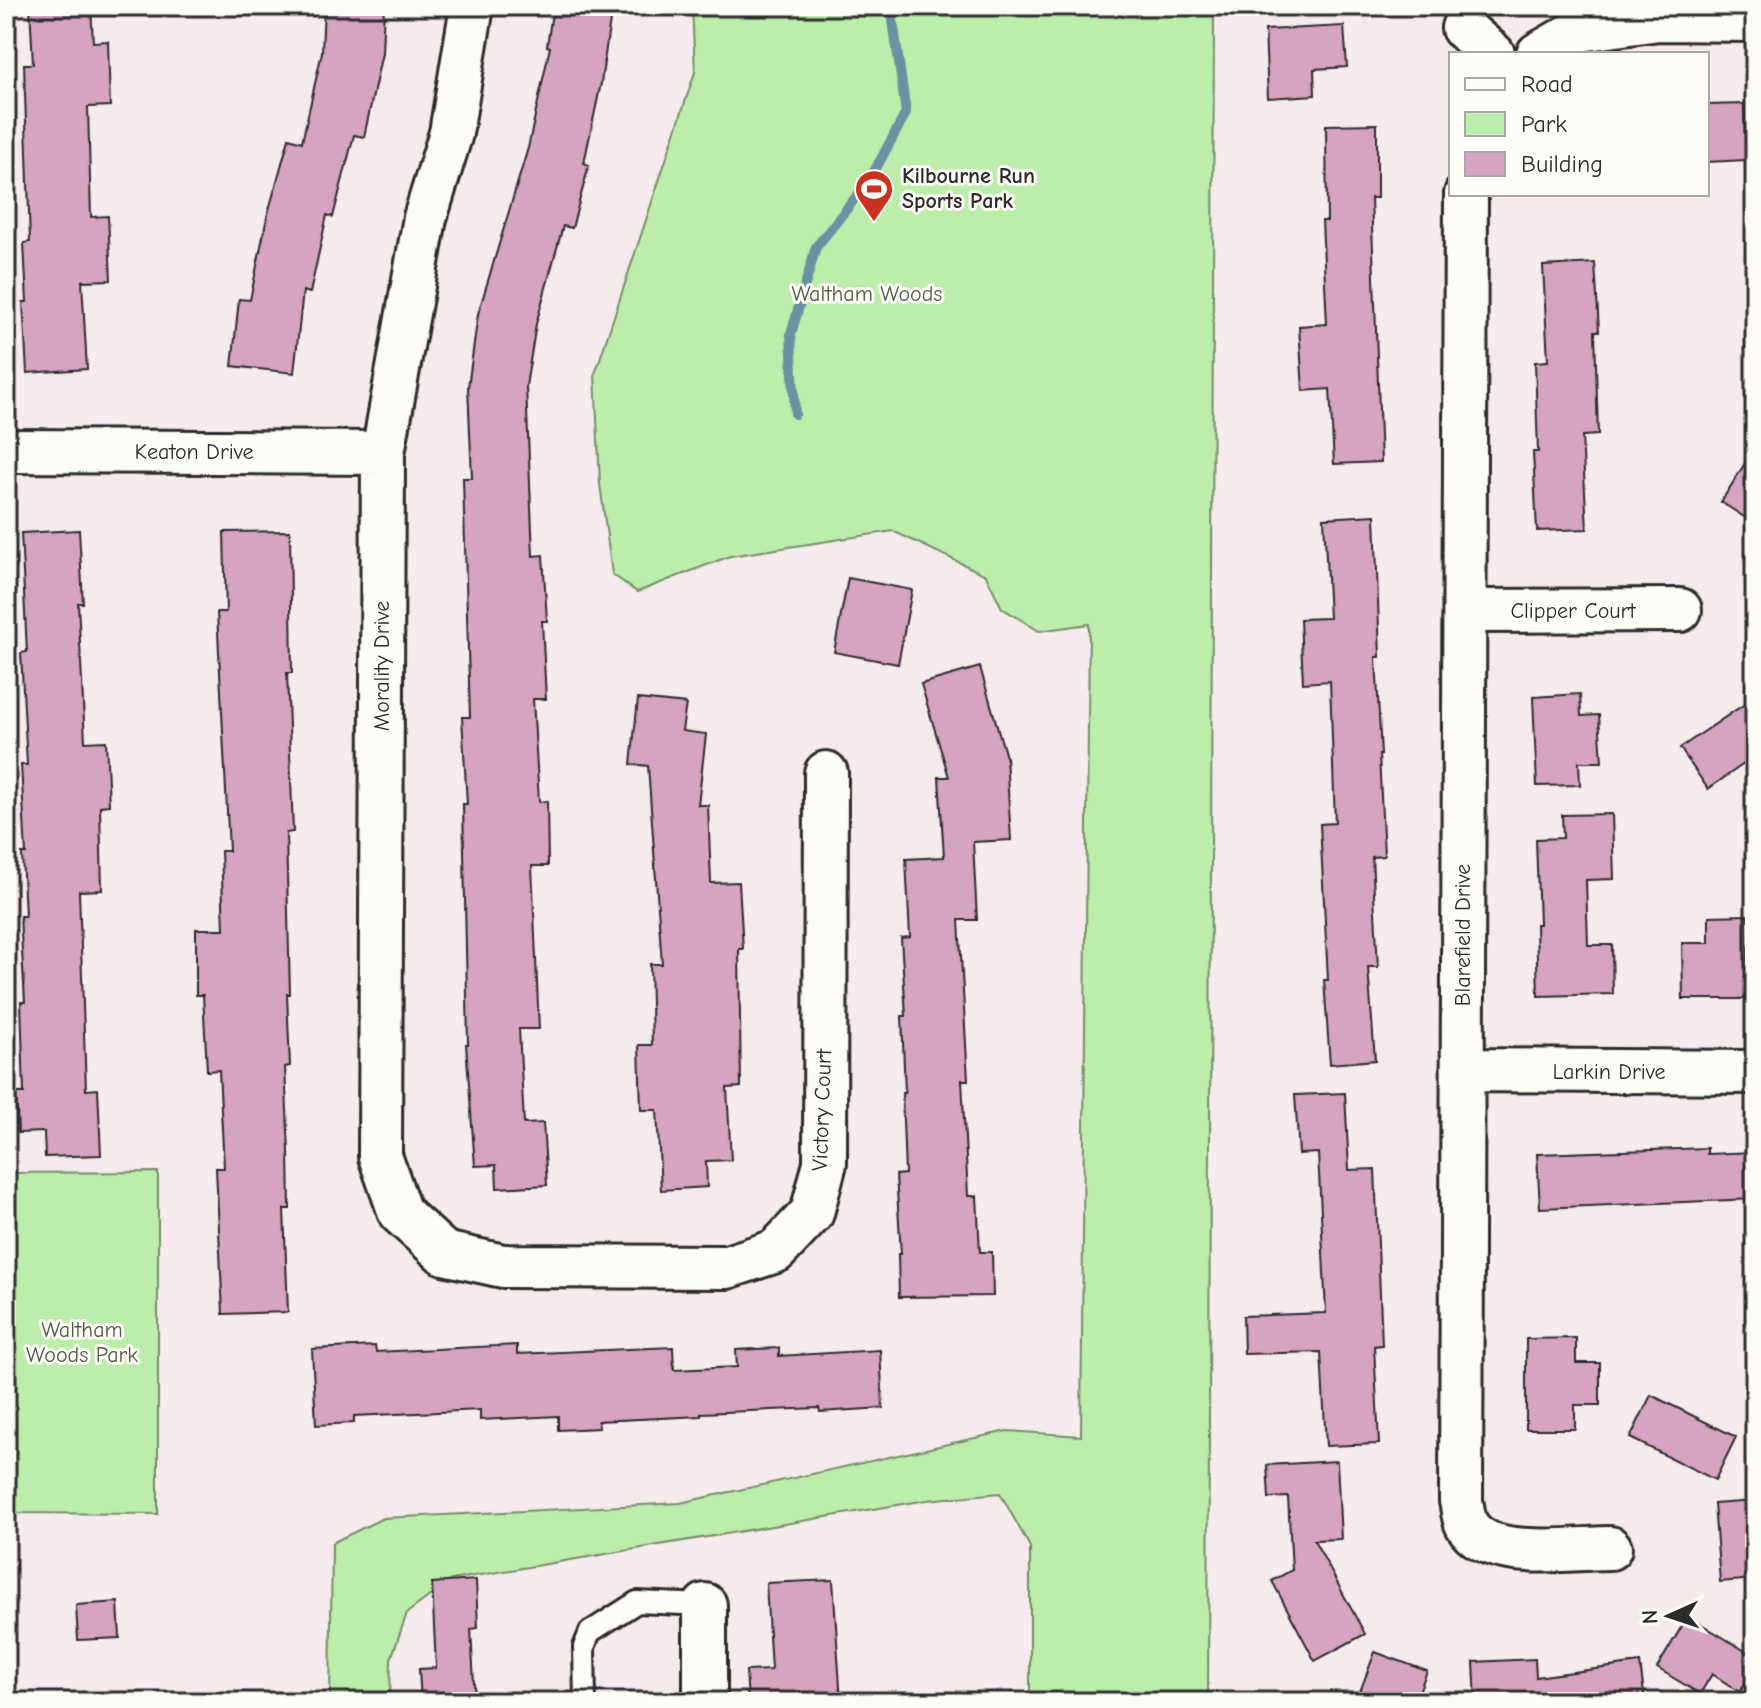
<svg xmlns="http://www.w3.org/2000/svg" width="1761" height="1708" viewBox="0 0 1761 1708" font-family="'Comic Neue',sans-serif">
<style>
.green{fill:#bdedab;stroke:#748c6b;stroke-width:2}
.lines{fill:none;stroke-linecap:round;stroke-linejoin:round}
.stream{stroke:#6893a3;stroke-width:10}
.building{fill:#d6a3c0;stroke:#2b2b2b;stroke-width:2}
.lane-casing{stroke:#2b2b2b;stroke-width:26}
.street-casing{stroke:#2b2b2b;stroke-width:48}
.lane{stroke:#fdfcf7;stroke-width:20}
.street{stroke:#fdfcf7;stroke-width:42}
.labels{text-anchor:middle;dominant-baseline:central;stroke-width:6;stroke-linejoin:round;paint-order:stroke}
.poi-label{font-size:22px;font-weight:bold;fill:#2b2b2b;stroke:#fdfcf7;text-anchor:start}
.park-label{font-size:22px;fill:#505c4b;stroke:#fdfcf7}
.street-label{font-size:22px;fill:#2b2b2b;stroke:#fdfcf7}
</style>
<rect width="100%" height="100%" fill="#f5eaec"/>
<filter id="ink" filterUnits="userSpaceOnUse"><feTurbulence type="fractalNoise" baseFrequency=".0125" numOctaves="2"/><feDisplacementMap in="SourceGraphic" scale="16" xChannelSelector="R" yChannelSelector="G"/><feConvolveMatrix kernelMatrix="1 2 1 2 8 2 1 2 1" color-interpolation-filters="sRGB"/></filter>
<g filter="url(#ink)">
<path class="green" d="M692,6H1214L1208,1702H1030V1547L1000,1493L927,1500L451,1580L407,1613L391,1659L390,1702H330L332,1543L383,1518L680,1503L1007,1431L1081,1436L1089,624L1039,631L1002,608L986,575L893,531L730,556L637,592L612,574L600,484L595,374L695,72Z
M158,1172V1514L6,1513V1173Z"/>
<g class="lines">
<path class="stream" d="M795,414L791,334L816,247L869,181L906,113L891,6"/>
</g>
<path class="building" d="M30,6H91L93,42L108,41L110,106L88,107L91,217L108,216L111,280L82,281L87,369L27,373L23,302H27L24,243L30,242L24,64H33Z
M324,6H384L382,53L364,137L354,135L333,217L327,215L310,293L303,291L294,373L232,366L239,299L250,300L267,217L289,138L302,142L322,52Z
M553,6H612L601,83L584,163L589,165L572,228L563,226L536,324L526,386L533,556L543,555L547,621H542L546,699H533L539,802L547,801L548,866H532L539,1029H519L524,1124L543,1123L547,1185L497,1188L496,1165L475,1166L466,1044H468L463,804H467L462,717H470L463,478H472L468,387L478,314L528,148L550,47L547,46Z
M1344,26L1347,67L1314,69L1315,95L1268,98L1265,30Z
M1744,104L1746,160L1707,162V105Z
M1377,124V198H1371L1381,462L1334,464L1330,389L1303,391L1299,326L1327,324L1322,221H1327L1326,125Z
M1595,263L1599,331H1595L1598,435L1582,436L1587,529L1537,531L1533,452H1538L1535,362L1548,361L1543,266Z
M1755,447V524L1721,502Z
M1375,515L1380,657H1376L1381,755H1379L1384,856L1372,857L1378,967H1368L1375,1060L1330,1064L1324,980H1328L1320,824L1335,823L1330,681L1303,683L1300,619L1329,618L1324,518Z
M79,530L83,603H78L85,742L106,741L109,805L100,806L102,890L79,891L86,1090L98,1089L101,1155L45,1157L44,1132L18,1133L16,1093H24L21,1002H25L20,916H25L22,854H26L21,765H27L21,653L27,652L21,533Z
M290,531L292,673H287L293,832L286,833L290,994H287L290,1066L285,1067L289,1152L290,1209H284L288,1312L223,1314L216,1168H224L219,1070L207,1071L203,995H196V929H224L221,851H229L217,612H226L224,532Z
M848,578L912,590L898,664L834,652Z
M980,667L1006,757L1011,840L973,842L977,920H959L968,1080H962L968,1196H977L980,1252H992L993,1296L899,1297L898,1254H901L896,1175L905,1174L902,1093H905L902,1016H906L901,938L910,937L906,859L944,857L939,777H949L921,684Z
M1580,694L1581,716L1599,715L1602,762H1579L1580,785L1537,786L1533,697Z
M1755,697V756L1708,789L1680,748Z
M638,699L686,704L682,731L706,734L698,805H708L711,883L739,882L743,949H739L741,1087L727,1088L731,1160L706,1161L707,1187L661,1190L657,1110H641L639,1045H652L650,964H662L648,766L631,764Z
M1612,814L1614,879L1586,880L1588,945H1612L1613,994L1538,996L1536,924H1539L1536,839L1563,838L1562,815Z
M1747,915L1748,999H1683L1682,943H1709V916Z
M1345,1093L1349,1170L1375,1169L1382,1345L1374,1346L1379,1444L1326,1446L1321,1352L1244,1354L1243,1316L1326,1313L1318,1153L1299,1154L1295,1095Z
M1707,1148V1154L1755,1152V1199L1540,1208L1537,1154Z
M1576,1338V1363H1600V1405H1575V1429H1526V1339Z
M517,1345V1354L673,1347L674,1370L737,1367L736,1350L779,1348V1356L880,1350L883,1408L820,1412L819,1408L701,1413V1416L598,1421L599,1428L558,1430V1416L480,1420V1410L354,1416V1423L316,1425L312,1349L375,1346L376,1352Z
M1651,1395L1736,1437L1715,1480L1630,1438Z
M1337,1461L1341,1539L1314,1540L1365,1634L1315,1661L1272,1581L1292,1570L1288,1497L1269,1498L1267,1465Z
M1755,1501V1579L1720,1582L1714,1504Z
M476,1580L478,1628L471,1629L475,1702H421L419,1669L436,1668L432,1583Z
M833,1580L841,1702H748L746,1671L771,1670L766,1583Z
M118,1602L120,1638L78,1640L76,1605Z
M1688,1616L1755,1657V1667L1740,1692L1712,1674L1700,1694L1657,1668Z
M1375,1652L1427,1671L1415,1702H1356Z
M1535,1659L1536,1677L1640,1663L1645,1702H1476L1474,1662Z"/>
<g class="lines">
<g class="lane-casing">
<path id="lane" d="M585,1702L584,1647L590,1632L637,1602L705,1605"/>
</g>
<g class="street-casing">
<path id="street" d="M472,6L451,133L425,218L383,453L380,1156L400,1213L444,1253L503,1266L727,1267L776,1251L812,1213L825,1163L826,773
M1463,28L1493,54
M1538,54L1580,30L1658,19L1755,20
M1466,194L1461,1501C1463,1508 1463,1519 1467,1525C1488,1562 1573,1548 1610,1548
M6,451L383,453
M1466,611L1680,610
M1463,1070L1755,1072
M705,1702V1605"/>
</g>
<use href="#lane" class="lane"/>
<use href="#street" class="street"/>
</g>
</g>
<defs>
<g id="stadium-pin" transform="scale(2)"><path d="M0 17L-7.5 6A9.5 9.5 0 1 1 7.5 6Z" fill="#c8321e" stroke="#fdfcf7"/><path d="M0-5a6.5 5 0 1 0 0 10a6.5 5 0 1 0 0-10ZM-3.5-1.8h7v3.6h-7Z" fill="#fff"/></g>
</defs>
<g fill-rule="evenodd">
<use href="#stadium-pin" x="874" y="189"/>
</g>
<g class="labels">
<g class="poi-label">
<text x="902" y="176">Kilbourne Run<tspan x="902" dy="25">Sports Park</tspan></text>
</g>
<g class="park-label">
<text x="867" y="294">Waltham Woods</text>
<text x="82" y="1330">Waltham<tspan x="82" dy="25">Woods Park</tspan></text>
</g>
<g class="street-label">
<text x="194" y="452">Keaton Drive</text>
<text x="1573" y="611">Clipper Court</text>
<text transform="translate(382 666) rotate(-90)">Morality Drive</text>
<text transform="translate(1463 935) rotate(-90)">Blarefield Drive</text>
<text x="1609" y="1072">Larkin Drive</text>
<text transform="translate(822 1110) rotate(-88)">Victory Court</text>
</g>
</g>
<rect width="1761" height="1708" fill="none" stroke="#fdfcf7" stroke-width="32"/>
<rect x="16" y="16" width="1729" height="1676" fill="none" stroke="#2b2b2b" stroke-width="3" filter="url(#ink)"/>
<rect x="1449" y="52" width="260" height="144" fill="#fdfcf7" stroke="#a9a8a5" stroke-width="2"/>
<rect x="1465" y="78" width="40" height="12" fill="#fdfcf7" stroke="#a9a8a5" stroke-width="2"/>
<text x="1521" y="92" font-size="24" fill="#2b2b2b">Road</text>
<rect x="1465" y="112" width="40" height="24" fill="#bdedab" stroke="#a9a8a5" stroke-width="2"/>
<text x="1521" y="132" font-size="24" fill="#2b2b2b">Park</text>
<rect x="1465" y="152" width="40" height="24" fill="#d6a3c0" stroke="#a9a8a5" stroke-width="2"/>
<text x="1521" y="172" font-size="24" fill="#2b2b2b">Building</text>
<g transform="translate(1669 1616) rotate(267)" stroke="#fdfcf7" stroke-width="6" paint-order="stroke">
<path d="M0-6L14 30L0 20L-14 30Z" fill="#2b2b2b"/>
<text y="-12" font-size="22" font-weight="bold" text-anchor="middle" fill="#2b2b2b">N</text>
</g>
</svg>
